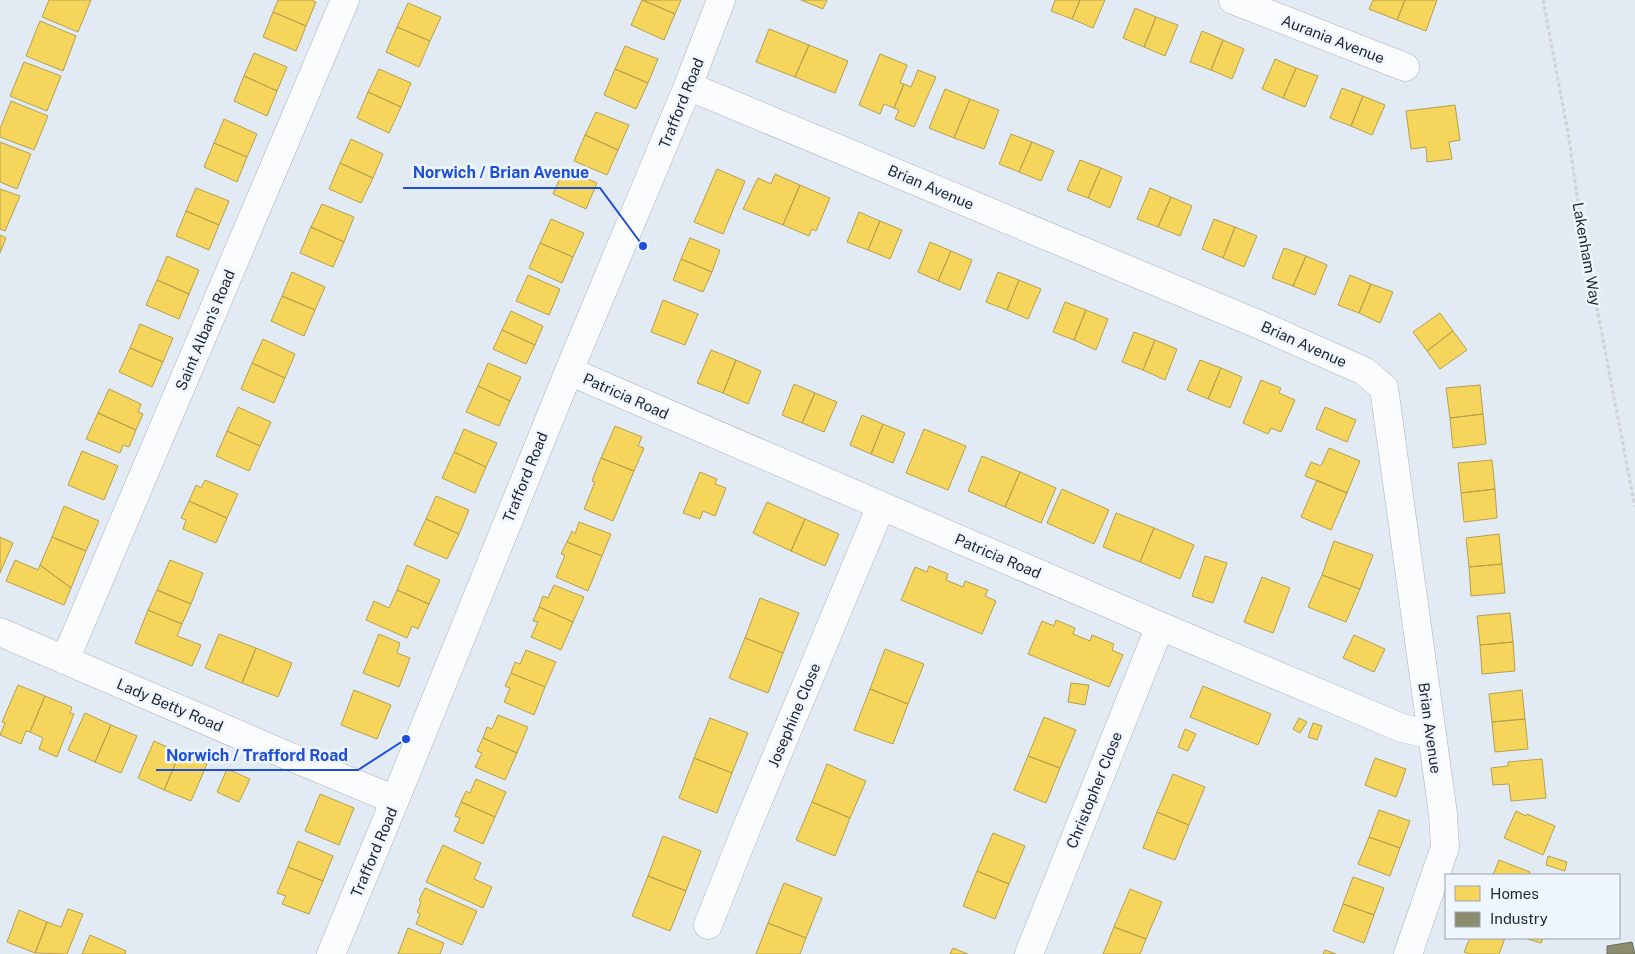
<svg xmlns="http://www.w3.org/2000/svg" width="1635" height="954" viewBox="0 0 1635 954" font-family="'Public Sans',sans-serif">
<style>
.homes{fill:#f6d55c;stroke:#b5a04e}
.industry{fill:#8c8c6e;stroke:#6b6d5a}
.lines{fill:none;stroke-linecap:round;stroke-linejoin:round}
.minor-casing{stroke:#abb2ba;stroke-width:29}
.path{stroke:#d0d3d6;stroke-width:3;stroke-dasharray:4 2.5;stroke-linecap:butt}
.minor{stroke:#fbfcfd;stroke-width:28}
.labels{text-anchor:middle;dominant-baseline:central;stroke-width:5;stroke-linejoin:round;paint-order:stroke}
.street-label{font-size:15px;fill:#1e252d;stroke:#eff6ff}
.leader{fill:none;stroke:#1d4ed8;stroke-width:2}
.callout-dot{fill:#1d4ed8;stroke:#eff6ff;stroke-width:2}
.callout-label{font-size:16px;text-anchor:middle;font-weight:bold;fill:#1d4ed8;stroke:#eff6ff;stroke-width:5;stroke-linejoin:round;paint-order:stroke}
</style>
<rect width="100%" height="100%" fill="#e2eaf4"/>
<path class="homes" d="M49,0H91L78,32L42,17Z
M278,0H311L316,2L306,26L273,12Z
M642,0L675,14L664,40L631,25Z
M643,0H681L675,14Z
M801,0H827L823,9Z
M1055,0H1080L1072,19L1051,11Z
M1080,0H1105L1093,28L1072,19Z
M1373,0H1405L1397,20L1369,9Z
M1405,0H1437L1426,31L1397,20Z
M408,3L441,17L430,41L397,27Z
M1135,8L1156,17L1144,47L1123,38Z
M273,12L306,26L296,51L263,37Z
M1156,17L1178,25L1165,56L1144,47Z
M40,21L76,36L63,71L26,56Z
M397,27L430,41L419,67L386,52Z
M769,29L809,45L795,77L756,62Z
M1202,31L1223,40L1211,70L1190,62Z
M1223,40L1244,49L1232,79L1211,70Z
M809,45L848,61L835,93L795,77Z
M625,46L658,59L648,83L615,69Z
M254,53L287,67L277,91L244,76Z
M880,54L907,65L900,83L904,84L894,108L884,104L880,114L859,105Z
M1275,59L1296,68L1283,98L1262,89Z
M24,62L61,76L47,111L10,96Z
M1296,68L1318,76L1305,107L1283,98Z
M379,69L411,83L401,107L368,92Z
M615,69L648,83L636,109L604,95Z
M918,70L936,77L914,127L895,119L899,110L894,108L904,84L911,87Z
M244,76L277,91L267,116L234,101Z
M1342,88L1363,96L1351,126L1330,118Z
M945,89L970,99L954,138L929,128Z
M368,92L401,107L389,133L357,118Z
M1363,96L1385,105L1372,135L1351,126Z
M970,99L999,110L984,149L954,138Z
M11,101L48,116L34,150L0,137V129Z
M1455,105L1460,140L1449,142L1452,159L1427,162L1426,147L1411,149L1406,111Z
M596,112L629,125L618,150L585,135Z
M224,119L257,134L247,157L214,143Z
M1011,134L1032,142L1019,172L999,164Z
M585,135L618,150L607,175L574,161Z
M351,139L383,154L373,178L340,163Z
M0,142L31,154L17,189L0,182Z
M1032,142L1054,151L1041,181L1019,172Z
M214,143L247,157L237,182L204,167Z
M1080,160L1101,168L1088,198L1067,190Z
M340,163L373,178L361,203L329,189Z
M1101,168L1122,177L1110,208L1088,198Z
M564,169L597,183L586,209L553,194Z
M717,169L745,181L723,234L694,222Z
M775,174L800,185L783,225L743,209L758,178L771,184Z
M800,185L830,198L816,231L812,229L809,236L783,225Z
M196,188L229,201L219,225L186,211Z
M1150,188L1171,197L1158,227L1137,219Z
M0,189L20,196L5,231L0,229Z
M1171,197L1192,206L1180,236L1158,227Z
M322,204L354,217L344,242L311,227Z
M186,211L219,225L209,250L176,236Z
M859,212L880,221L868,250L847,242Z
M551,219L584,233L573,257L540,243Z
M1214,219L1235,227L1223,258L1202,249Z
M880,221L902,230L890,259L868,250Z
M311,227L344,242L333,267L300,253Z
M1235,227L1257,236L1244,267L1223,258Z
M0,235L6,238L0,253Z
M690,238L720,250L712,272L681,259Z
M930,242L951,251L938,281L918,272Z
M540,243L573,257L562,283L529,268Z
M1284,248L1306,256L1293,286L1272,278Z
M951,251L972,260L960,290L938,281Z
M167,256L199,270L189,294L157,280Z
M1306,256L1327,265L1315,295L1293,286Z
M681,259L712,272L703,292L673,280Z
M292,272L325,287L315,310L282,296Z
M998,272L1019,280L1007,310L986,302Z
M528,275L560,289L549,315L516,301Z
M1350,275L1371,284L1359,313L1338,305Z
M157,280L189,294L179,319L146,305Z
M1019,280L1041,289L1028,319L1007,310Z
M1371,284L1393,292L1380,323L1359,313Z
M282,296L315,310L304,336L271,321Z
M663,300L698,314L685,345L651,332Z
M1065,302L1086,310L1074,340L1053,332Z
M1086,310L1108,319L1096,350L1074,340Z
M511,311L543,326L535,345L502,330Z
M1440,313L1453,331L1427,351L1413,332Z
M140,324L173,338L163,362L130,348Z
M502,330L535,345L526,364L493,349Z
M1453,331L1467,350L1440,369L1427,351Z
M1134,332L1155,340L1143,370L1122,362Z
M263,339L295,354L285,378L252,363Z
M1155,340L1177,349L1165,380L1143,370Z
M130,348L163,362L152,387L119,372Z
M711,350L736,360L723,393L697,383Z
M736,360L761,371L748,404L723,393Z
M1200,360L1221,368L1208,399L1187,390Z
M252,363L285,378L274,403L241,389Z
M488,363L521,377L510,401L478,386Z
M1221,368L1242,377L1230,408L1208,399Z
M1261,380L1281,388L1279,393L1295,400L1281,432L1271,428L1268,434L1243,423Z
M794,384L815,393L802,423L782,415Z
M1480,385L1483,414L1450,418L1446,388Z
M478,386L510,401L499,426L466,412Z
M109,389L141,404L138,412L143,414L136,430L98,413Z
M815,393L837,402L824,432L802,423Z
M238,407L271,422L260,446L227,431Z
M1325,407L1356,420L1347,442L1316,429Z
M98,413L136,430L129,447L123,445L120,453L86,439Z
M1483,414L1486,444L1453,448L1450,418Z
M862,415L883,424L871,454L850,445Z
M883,424L905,433L893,463L871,454Z
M615,426L642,437L638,446L644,448L634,471L601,458Z
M464,429L497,443L486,467L454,452Z
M924,429L966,446L948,490L906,473Z
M227,431L260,446L249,471L216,456Z
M1329,448L1360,461L1347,493L1305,476L1311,462L1321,466Z
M82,451L118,466L104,500L68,485Z
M454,452L486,467L475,493L442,478Z
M982,456L1020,472L1005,507L968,491Z
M601,458L634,471L613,521L584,509L595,482L592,481Z
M1492,460L1495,489L1461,493L1458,463Z
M700,472L717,479L715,484L726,488L715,516L703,511L700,519L683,513Z
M1020,472L1056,488L1041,523L1005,507Z
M205,480L238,494L227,518L189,501L196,485L201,488Z
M1317,480L1347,493L1331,530L1301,517Z
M1062,489L1109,510L1094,544L1047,523Z
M1495,489L1497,518L1464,522L1461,493Z
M436,496L469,510L459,534L426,519Z
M189,501L227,518L216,543L183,529L186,520L181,518Z
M767,502L805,519L791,551L753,533Z
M64,506L99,521L86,551L52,537Z
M1116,513L1154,528L1140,562L1103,547Z
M426,519L459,534L447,559L414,545Z
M805,519L839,534L825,566L791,551Z
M579,522L611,534L602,556L567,542L572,531L575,534Z
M1154,528L1194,545L1180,579L1140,562Z
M1499,534L1502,564L1469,567L1466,538Z
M0,537L13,543L0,573Z
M52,537L86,551L71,588L40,565Z
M1334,541L1373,555L1360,589L1322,575Z
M567,542L602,556L588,591L556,577L565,555L561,554Z
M1205,556L1227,563L1213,603L1192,596Z
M15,560L38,570L40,565L71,588L64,605L6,581Z
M170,560L203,573L191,604L157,590Z
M1502,564L1505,593L1471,596L1469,567Z
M407,565L440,580L429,604L397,590Z
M929,566L948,574L946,580L963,587L965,581L988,590L985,596L996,601L982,634L901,600L915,567L927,572Z
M1322,575L1360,589L1346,622L1308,607Z
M1262,577L1290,588L1273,633L1244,622Z
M554,585L584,597L573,622L539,607L543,596L548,598Z
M157,590L191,604L182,624L148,610Z
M397,590L429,604L418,629L412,626L407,638L366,620L374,601L389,608Z
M760,598L799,613L783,653L745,638Z
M539,607L573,622L561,650L531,637L538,622L533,621Z
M148,610L182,624L177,636L201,645L192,666L135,643Z
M1510,613L1513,642L1480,645L1477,616Z
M1056,620L1075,628L1073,634L1090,641L1092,635L1114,644L1112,650L1123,655L1109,687L1028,654L1042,621L1054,626Z
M219,634L256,648L242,683L205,668Z
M379,634L400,643L397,653L410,658L399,687L363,673Z
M1354,635L1385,649L1374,672L1343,658Z
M745,638L783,653L768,693L729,678Z
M1513,642L1515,671L1482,674L1480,645Z
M256,648L292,663L278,697L242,683Z
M885,649L924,664L908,704L870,689Z
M526,650L556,662L545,687L511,673L515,662L520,664Z
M511,673L545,687L534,715L504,702L510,688L505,686Z
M1071,683L1089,685L1085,705L1068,702Z
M18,685L45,696L30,732L26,731L21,744L0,735L5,723L2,722Z
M1203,686L1271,714L1258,745L1190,717Z
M870,689L908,704L893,744L854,730Z
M354,690L391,705L377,739L341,725Z
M1522,690L1525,719L1492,722L1489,694Z
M45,696L72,707L70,713L74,714L57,757L39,749L43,738L30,732Z
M85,713L111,725L95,762L68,750Z
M498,715L528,727L517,753L483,738L487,727L492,729Z
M1044,717L1076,730L1060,768L1028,756Z
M710,718L748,733L732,773L694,758Z
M1299,718L1307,722L1300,733L1293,729Z
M1525,719L1528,749L1495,752L1492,722Z
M1313,723L1322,726L1317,740L1308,737Z
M111,725L137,736L121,773L95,762Z
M1185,729L1196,734L1188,751L1178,747Z
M483,738L517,753L505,780L475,767L482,753L477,751Z
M154,741L180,753L164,790L138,778Z
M180,753L207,764L191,801L164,790Z
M1028,756L1060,768L1046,803L1014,790Z
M694,758L732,773L717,813L679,798Z
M1375,758L1406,769L1396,797L1365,785Z
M1542,759L1546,798L1511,801L1509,784L1493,785L1491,768L1508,766V762Z
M827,764L866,781L850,818L812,802Z
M227,769L250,779L239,802L217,792Z
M1173,774L1205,787L1189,825L1157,812Z
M476,779L506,792L495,817L461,802L466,791L470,793Z
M320,794L354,808L339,845L305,831Z
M461,802L495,817L483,844L454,831L460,818L455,816Z
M812,802L850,818L835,856L796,840Z
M1379,810L1410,821L1400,848L1369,837Z
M1516,811L1526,816L1527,814L1555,826L1543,855L1504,838Z
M1157,812L1189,825L1175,860L1143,848Z
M993,833L1025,846L1009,884L977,871Z
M663,836L701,851L686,891L648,876Z
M1369,837L1400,848L1390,876L1358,864Z
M298,841L333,856L323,881L288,867Z
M443,845L481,863L474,879L492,887L483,908L426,882Z
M1548,856L1567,862L1565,871L1546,865Z
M1499,860L1530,872L1529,875H1493Z
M288,867L323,881L309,914L282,904L286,896L277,893Z
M977,871L1009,884L995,919L963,906Z
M648,876L686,891L670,931L632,916Z
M1353,877L1384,888L1374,915L1343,904Z
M784,883L822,898L806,938L768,923Z
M425,888L477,911L462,945L416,924L420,914L417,912L421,902L419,900Z
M1130,889L1162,902L1146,939L1114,927Z
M1343,904L1374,915L1364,943L1333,931Z
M68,909L83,914L67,954L35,953L47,922L61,927Z
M19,910L47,922L35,953L7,942Z
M768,923L806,938L800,954H756Z
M1114,927L1146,939L1140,954H1103Z
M408,928L444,943L440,954H398Z
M90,935L126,951L125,954H82Z
M1470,938H1505L1499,954H1469L1464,952Z
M1524,938H1543L1541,943Z
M953,948L968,954H950Z
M1325,950L1336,954H1323Z"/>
<path class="industry" d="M1632,942L1635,954H1607V946Z"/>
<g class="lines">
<g class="minor-casing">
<path id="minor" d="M1233,0L1405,67
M688,86L1260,325L1364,371L1384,388L1443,814L1445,847L1408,954
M569,371L1160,626L1402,728L1419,732L1430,731
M0,632L279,752L395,800
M65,660L345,0
M708,925L747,827L881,506
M331,954L395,800L569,371L688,86L721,0
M1029,954L1160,626"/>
</g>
<path class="path" d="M1543,0L1569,138L1581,225L1635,507"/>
<use href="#minor" class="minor"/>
</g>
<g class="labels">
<g class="street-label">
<text transform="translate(1333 39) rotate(21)">Aurania Avenue</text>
<text transform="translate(681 103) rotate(-68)">Trafford Road</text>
<text transform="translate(931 187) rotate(23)">Brian Avenue</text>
<text transform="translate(1587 254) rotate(80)">Lakenham Way</text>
<text transform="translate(205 330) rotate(-67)">Saint Alban's Road</text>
<text transform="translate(1304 344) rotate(24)">Brian Avenue</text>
<text transform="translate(626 396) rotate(24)">Patricia Road</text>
<text transform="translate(525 477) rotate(-68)">Trafford Road</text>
<text transform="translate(998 556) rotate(23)">Patricia Road</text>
<text transform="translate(170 705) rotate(23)">Lady Betty Road</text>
<text transform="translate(794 715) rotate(-67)">Josephine Close</text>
<text transform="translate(1430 728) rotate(82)">Brian Avenue</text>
<text transform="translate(1094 790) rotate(-68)">Christopher Close</text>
<text transform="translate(374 852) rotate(-67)">Trafford Road</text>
</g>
</g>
<path class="leader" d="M643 246L600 188H403M406 739L358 770H156"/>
<g class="callout-dot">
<circle cx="643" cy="246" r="5"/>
<circle cx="406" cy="739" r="5"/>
</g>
<g class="callout-label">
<text x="501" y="178">Norwich / Brian Avenue</text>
<text x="257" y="761">Norwich / Trafford Road</text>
</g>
<rect x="1445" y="874" width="175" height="65" fill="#eff6ff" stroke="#9ba2ab"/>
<rect x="1455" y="886" width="25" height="15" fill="#f6d55c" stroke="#9ba2ab"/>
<text x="1490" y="899" font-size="15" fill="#1e252d">Homes</text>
<rect x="1455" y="912" width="25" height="15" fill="#8c8c6e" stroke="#9ba2ab"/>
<text x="1490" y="924" font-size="15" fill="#1e252d">Industry</text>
</svg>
